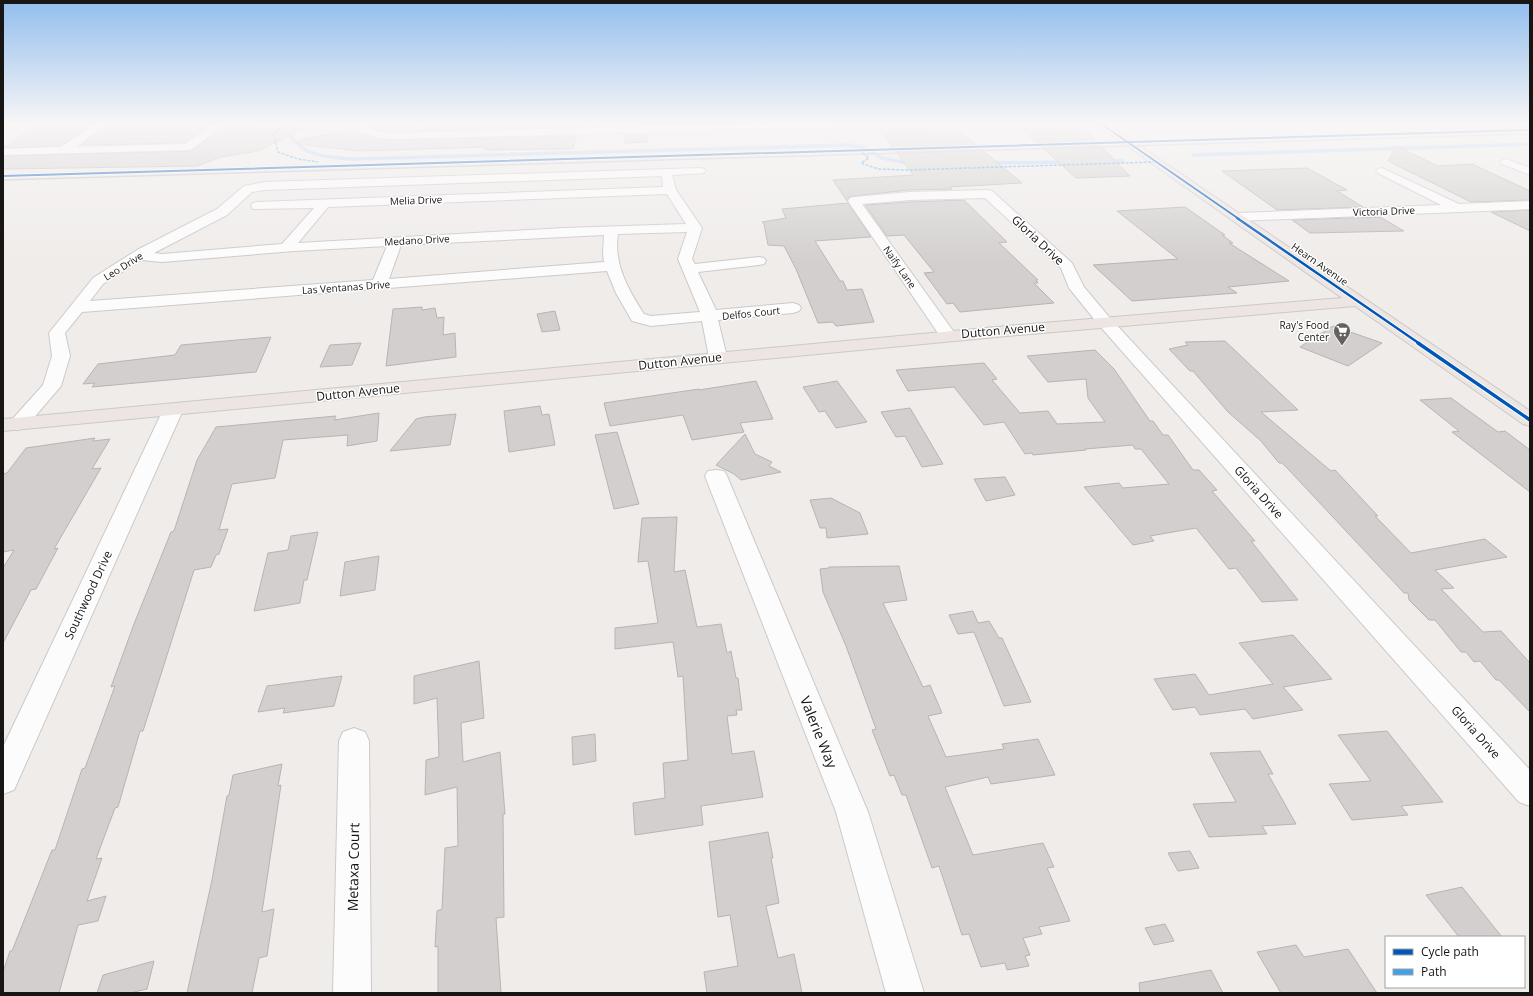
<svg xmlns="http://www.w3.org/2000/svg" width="1533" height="996" viewBox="0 0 1533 996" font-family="'Open Sans',sans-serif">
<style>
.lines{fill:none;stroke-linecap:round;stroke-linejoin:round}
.stream{stroke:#b1cef7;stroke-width:3.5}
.building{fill:#d2cfce;stroke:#b7b4b3}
.minor-casing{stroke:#cccac9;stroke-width:2}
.major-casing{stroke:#cbc9c9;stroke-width:2}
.minor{fill:#fdfcfc;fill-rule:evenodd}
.major{fill:#ede5e2;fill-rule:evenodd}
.rail{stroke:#c0c0c0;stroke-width:1.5}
.quiet{stroke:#3da2ea;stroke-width:1.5;stroke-dasharray:3 1.5;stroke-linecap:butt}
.cycleway-far2-casing{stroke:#fff;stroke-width:3.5}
.cycleway-far1-casing{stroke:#fff;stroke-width:4}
.cycleway-casing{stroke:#fff;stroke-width:5.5}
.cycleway-far2{stroke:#0057b8;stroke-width:2}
.cycleway-far1{stroke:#0057b8;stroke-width:2.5}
.cycleway{stroke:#0057b8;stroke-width:3.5}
.labels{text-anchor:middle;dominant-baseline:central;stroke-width:3;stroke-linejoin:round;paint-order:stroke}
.far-street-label{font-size:10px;fill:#181615;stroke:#fff}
.far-poi-label{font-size:10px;fill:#181615;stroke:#fff;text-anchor:end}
.street-label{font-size:12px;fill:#181615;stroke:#fff}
.near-street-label{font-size:14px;fill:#181615;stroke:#fff}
</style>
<rect width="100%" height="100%" fill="#efecea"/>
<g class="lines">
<path class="stream" d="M298,123L290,135C303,157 329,157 352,159L849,145L864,148L882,158L912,164
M1193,155L1530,144
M1107,161H1123
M989,163L1066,162"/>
</g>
<path class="building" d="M42,123H95L61,146L3,148Z
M109,123H170L168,124L212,123L185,143L81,145Z
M227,123H263L254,129H303L258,151L221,157L197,166L3,169V156L188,151L193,150Z
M388,123H406L421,130L436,123H580L579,127L393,132L380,131L370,127Z
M356,129L358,132L379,139L393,140L576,136L573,148L564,149L485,150L486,147L359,151L298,144V140Z
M919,129L932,130H958L1022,183L950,187L952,189L909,190L854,196L849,197L847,201L833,180L913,175L880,130Z
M1022,129H1084L1130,176L1076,178Z
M626,134H647V142L625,143Z
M1396,146L1438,166L1472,164L1530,191V200L1471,202L1388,161Z
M1307,168L1347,190L1337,191L1363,207L1277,210L1222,171Z
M964,200L1007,242L999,243L1038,280H1036L1038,283H1034L1054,303L960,312L953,303L947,304L924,273L934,272L904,235L887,236L865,205L909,202Z
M848,203L871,237L815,241L840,281H843L847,290L862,289L874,322L836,326L833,322L818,323L796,269L784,246L768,245L764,224L762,222L786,218L782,209Z
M1185,207L1225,235H1222L1233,243H1229L1289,281L1228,287L1237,293L1132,301L1093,265L1178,259L1117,211Z
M1530,210V231L1491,212Z
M1380,217L1404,231L1310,233L1292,220Z
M422,307V310L435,308L437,318L444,317L443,335L455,333L456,357L386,366L393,309Z
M555,311L560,330L542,332L537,314Z
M1333,326L1382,343L1348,366L1300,347Z
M271,337L256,372L92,387L95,383L83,384L98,364L175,355L181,345Z
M1225,341L1298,410L1261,412L1331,471L1335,470L1378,516H1375L1411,553L1485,539L1507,557L1435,570L1454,588L1441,589L1483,632L1501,631L1530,663V712L1499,680H1496L1480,661L1474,662L1466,652H1461L1435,620H1429L1409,600L1408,593H1404L1288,469L1282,463H1279L1261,441L1228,412L1193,371H1190L1169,349L1188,345L1185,342Z
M361,343L352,365L320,367L330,345Z
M1095,350L1114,369L1150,421H1153L1163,435H1168L1193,470H1199L1217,490L1212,491L1255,541H1251L1298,600L1262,602L1236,568L1229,569L1196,528L1150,536L1154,541L1133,545L1084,487L1119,483L1123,488L1169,484L1141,449H1135L1133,445L1085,449L1086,450L1033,455L1032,453L1025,454L1004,422L984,425L954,387L908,391L896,370L984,363L997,379L992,380L1020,413L1048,411L1057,424L1105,422L1088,398L1086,379L1048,382L1027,356Z
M756,381L773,419L740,423L744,432L692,440L683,415L610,426L604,403L699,389V390Z
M837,381L867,422L836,428L825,411L819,412L803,387Z
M1451,398L1498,432L1505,431L1530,450V492L1452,432L1459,431L1420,400Z
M540,406L542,415L549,414L555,445L509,452L504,411Z
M910,408L943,464L922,467L905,436L896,437L881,412Z
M379,413L377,441L347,446L348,435L283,440L275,478L232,484L219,530L228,529L219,554L216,555L211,567L194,570L143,731H140L118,807L115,808L96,859L102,858L87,901L106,896L98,921L78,925L59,993H3V972L10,951H12L52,850H55L82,769L85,768L115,686L111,687L134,624L171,532L174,531L197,460L216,427L336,416L334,420Z
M456,414L450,445L390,451L416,419L424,417Z
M617,432L639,504L614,509L595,435Z
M745,434L755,454L772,462L769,466L781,472L741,480L734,474L716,465Z
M95,438L93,441L110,439L92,469L101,468L54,549L58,548L36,589L31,590L3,643V568L14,550L3,552V474L7,473L26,448Z
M1005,477L1015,495L986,501L974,479Z
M831,498L860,513L868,534L827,538L826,528H820L810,500Z
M677,517L674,572L685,570L697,627L721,624L727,653L731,651L736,678H738L742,710H736L737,715L727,716L732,754L754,751L763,797L701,806L703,825L635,835L633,803L665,798L663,763L688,760L683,676L678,677L673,642L615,649V628L658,623L648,561L638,562L642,518Z
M318,532L307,580H304L300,603L254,611L268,553L288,550L291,536Z
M379,556L375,590L340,596L345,562Z
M899,566L907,600L883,603L923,687L930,685L942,713L928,716L946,757L1004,749L1002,744L1038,739L1055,775L991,784L988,777L945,787L973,855L1043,843L1054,867L1047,868L1070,921L1039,927L1042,934L1023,938L1030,955L1025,956L1029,966L1007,970L1005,963L981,967L969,934L962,935L939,866L932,868L906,795H902L894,775L890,776L872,730L876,729L846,646L823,592L820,569L829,568V567Z
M973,611L978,623L989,621L999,638H1002L1031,702L1004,706L974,632L958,634L949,615Z
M1293,635L1332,679L1283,687L1303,710L1253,719L1245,709L1200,715L1195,707L1173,710L1154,679L1195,674L1209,695L1273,684L1239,643Z
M479,661L484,718L461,723L463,762L500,752L505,814H503L504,917L496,918L501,993H438V946L435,947L437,911L442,909L445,848L458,846L457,787L425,795L426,760L439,757L437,698L414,704V676Z
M342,676L334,706L283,713L285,708L258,712L267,686Z
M1387,731L1443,802L1401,806L1408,815L1352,820L1329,784L1371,781L1338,735Z
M595,734L596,761L573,765L572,737Z
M1260,751L1273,774H1268L1296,824L1262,826L1267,834L1209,837L1193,804L1236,802L1210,753Z
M282,764L278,786L281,785L262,912L274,909L267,956L259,958L252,993H187L212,880L227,796L229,795L233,775Z
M768,832L773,858H771L779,903L766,906L778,958L794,954L802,993H707L704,972L738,966L730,915L718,917L709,842Z
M1190,851L1199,868L1178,871L1168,853Z
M1462,887L1502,937H1459L1426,895Z
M1165,924L1174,941L1154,945L1145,928Z
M1296,945L1304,957L1348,949L1377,993H1281L1257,952Z
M154,961L147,989L130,993H97L103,975Z
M1211,970L1223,993H1140L1139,983Z"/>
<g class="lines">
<g class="minor-casing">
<path id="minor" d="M97,123H108L76,147L185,144L215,123H226L192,149L188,150L3,155V149L61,147Z
M360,123H370L368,128L380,132L393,133L796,123H899L894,126L393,139L379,138L358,131L357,129Z
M925,123H1018L1013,126H930Z
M1506,159L1530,168V175L1502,164L1500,162L1502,160Z
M700,168L704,169L706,171L704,173L672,175L676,190L702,228L692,259L695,264L759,257L764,258L766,261L764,264L759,265L698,272L716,310L793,303L799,305L801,308L799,311L793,313L718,320L727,357L724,361L718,362L712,361L709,357L702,321L651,326L632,321L616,293L607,271L82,312L65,333L70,356L61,386L25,428L18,430L11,428L8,424L43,385L52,356L49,333L93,278L137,250L217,209L244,186L265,182ZM662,176L663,187L257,202L253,203L251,206L253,209L314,208L282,244L162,254L154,253L227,215L252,192L265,190ZM667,194L686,224L564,228L298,243L328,207ZM687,232L678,259L700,312L651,316L644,314C629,291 613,264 618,234ZM604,235L603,254L604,262L389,279L401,245ZM387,246L373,280L90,301L103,284L141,260L162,262L294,251Z
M1382,168L1459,204L1530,201V209L1238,221L1233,220L1231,217L1233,214L1238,213L1441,205L1378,173L1376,171L1378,169Z
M988,190L992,191L1072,263L1084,287L1110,318L1530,770V806L1519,802L1098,324L1069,288L1061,268L985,198L909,200L862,204L956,335L954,339L948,340L942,339L848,201L850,198L854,197L909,192Z
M173,404L180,406L183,410L14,790L3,794V747L163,410L166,406Z
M716,470L724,471L727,476L868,812L924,993H886L836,812L705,476L708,471Z
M354,728L365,732L369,741L371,993H333L339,741L343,732Z"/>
</g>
<g class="major-casing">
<path id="major" d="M1095,123H1106L1530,411V426L1523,424L1355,306L1019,335L3,431V419L1019,325L1342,298Z"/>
</g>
<use href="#minor" class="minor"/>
<use href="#major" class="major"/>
<path class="rail" d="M3,180L1530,134"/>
<path class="quiet" d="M287,123L273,133L278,152L298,159L318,162
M859,150L869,158L861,163L878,169L907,170L1155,162"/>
<g class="cycleway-far2-casing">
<path id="cycleway-far2" d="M1100,123L1239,219
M3,176L1530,130"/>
</g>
<g class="cycleway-far1-casing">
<path id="cycleway-far1" d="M1237,218L1420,344"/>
</g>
<g class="cycleway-casing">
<path id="cycleway" d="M1418,343L1530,420"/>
</g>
<use href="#cycleway-far2" class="cycleway-far2"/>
<use href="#cycleway-far1" class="cycleway-far1"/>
<use href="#cycleway" class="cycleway"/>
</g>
<linearGradient id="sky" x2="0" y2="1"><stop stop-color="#92beee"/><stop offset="0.47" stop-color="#f8f6f6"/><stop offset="1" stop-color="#f8f6f6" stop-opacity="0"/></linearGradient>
<rect width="1533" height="262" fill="url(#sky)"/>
<defs>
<g id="supermarket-pin" transform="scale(0.9)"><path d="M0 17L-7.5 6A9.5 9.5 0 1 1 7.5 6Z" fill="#636160" stroke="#fff"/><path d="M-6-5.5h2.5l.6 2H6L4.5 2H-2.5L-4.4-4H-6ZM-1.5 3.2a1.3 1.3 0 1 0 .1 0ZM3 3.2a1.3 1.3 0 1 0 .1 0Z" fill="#fff"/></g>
</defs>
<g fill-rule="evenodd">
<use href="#supermarket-pin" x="1342" y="331"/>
</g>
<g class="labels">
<g class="far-street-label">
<text transform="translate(416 200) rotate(-2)">Melia Drive</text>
<text transform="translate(1384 211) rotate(-2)">Victoria Drive</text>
<text transform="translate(417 240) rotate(-3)">Medano Drive</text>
<text transform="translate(1320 264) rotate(35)">Hearn Avenue</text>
<text transform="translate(123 266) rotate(-32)">Leo Drive</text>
<text transform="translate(900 267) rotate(55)">Naify Lane</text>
<text transform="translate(346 287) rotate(-4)">Las Ventanas Drive</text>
<text transform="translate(751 313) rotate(-6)">Delfos Court</text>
</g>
<g class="far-poi-label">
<text x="1329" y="325">Ray's Food<tspan x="1329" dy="12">Center</tspan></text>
</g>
<g class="street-label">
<text transform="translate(1038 240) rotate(43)">Gloria Drive</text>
<text transform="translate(1003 330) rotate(-5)">Dutton Avenue</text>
<text transform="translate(680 361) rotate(-6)">Dutton Avenue</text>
<text transform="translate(358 392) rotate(-6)">Dutton Avenue</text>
<text transform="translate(1259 492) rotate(48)">Gloria Drive</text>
<text transform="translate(88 595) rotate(-65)">Southwood Drive</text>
<text transform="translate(1476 732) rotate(48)">Gloria Drive</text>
</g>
<g class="near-street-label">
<text transform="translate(819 732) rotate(68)">Valerie Way</text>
<text transform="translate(353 867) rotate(-89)">Metaxa Court</text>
</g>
</g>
<rect width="1533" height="996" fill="none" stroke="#181615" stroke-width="8"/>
<rect x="1385" y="936" width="140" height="52" fill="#ffffff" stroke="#a3a2a1"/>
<rect x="1393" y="949" width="20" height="6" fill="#0057b8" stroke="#a3a2a1"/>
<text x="1421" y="956" font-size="12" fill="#181615">Cycle path</text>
<rect x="1393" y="969" width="20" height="6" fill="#3da2ea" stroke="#a3a2a1"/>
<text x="1421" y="976" font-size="12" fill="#181615">Path</text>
</svg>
